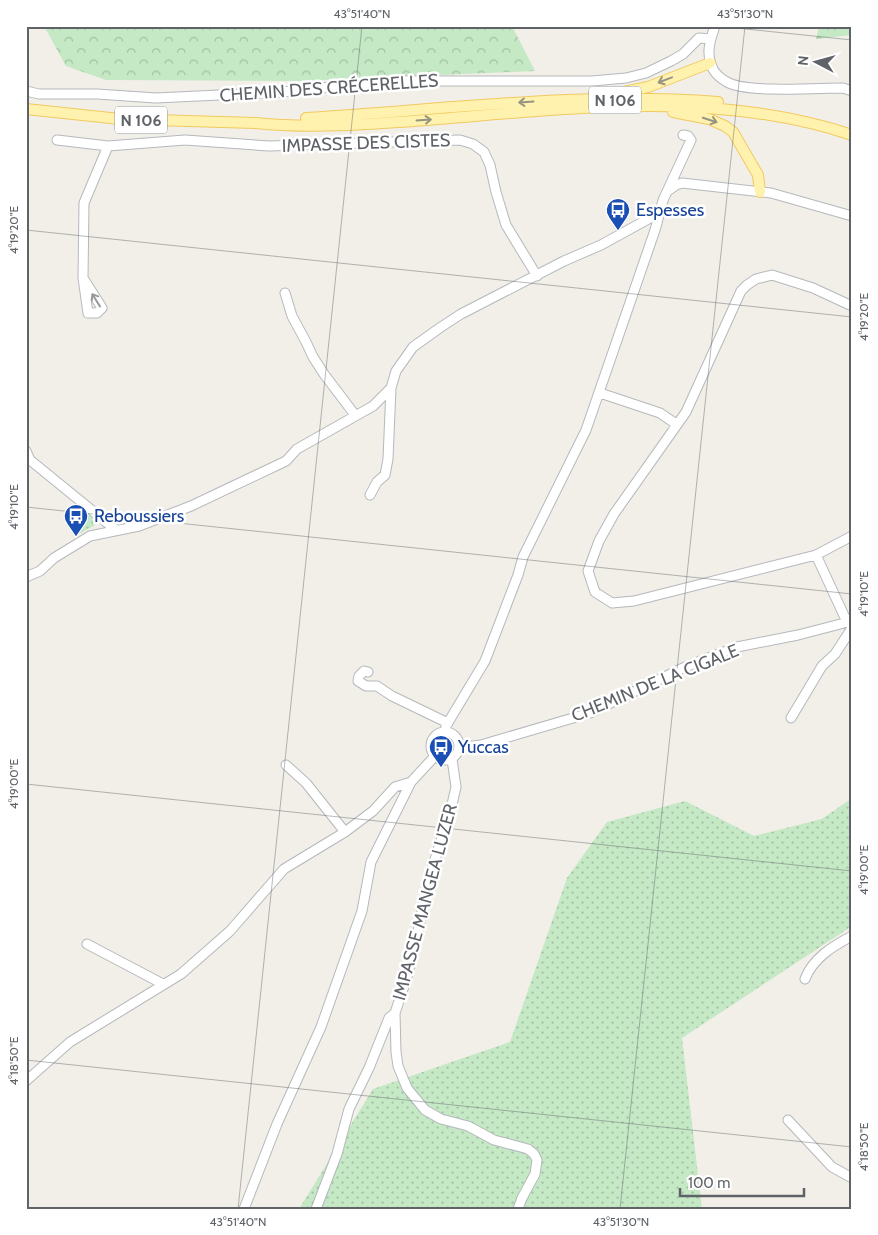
<svg xmlns="http://www.w3.org/2000/svg" width="878" height="1235" viewBox="0 0 878 1235" font-family="Cabin,sans-serif">
<style>
.grass{fill:url(#grass-dots)}
.forest{fill:url(#forest-crowns)}
.lines{fill:none;stroke-linecap:round;stroke-linejoin:round}
.minor-casing{stroke:#b5b8bc;stroke-width:11}
.major-casing{stroke:#f2c960;stroke-width:12}
.minor{stroke:#fff;stroke-width:9}
.major{stroke:#fff2af;stroke-width:10}
.oneway{stroke:#979581}
.oneway2{stroke:#979a9d}
.ticks{fill:none;stroke:#5f6368;stroke-width:1;stroke-opacity:0.45}
.labels{text-anchor:middle;dominant-baseline:central;stroke-width:5;stroke-linejoin:round;paint-order:stroke}
.shield{fill:#fff;stroke:#8f9295;stroke-width:1}
.shield-label{font-size:16px;font-weight:bold;fill:#5f6368}
.street-label{font-size:18px;fill:#5f6368;stroke:#fff}
.transit-label{font-size:18px;fill:#164399;stroke:#fff;text-anchor:start}
.neatline{fill:none;stroke:#5f6368;stroke-width:2}
.ticks-label{font-size:12px;text-anchor:middle;fill:#5f6368}
</style>
<defs>
<pattern id="grass-dots" width="8" height="8" patternUnits="userSpaceOnUse" patternTransform="scale(1.25)"><rect width="8" height="8" fill="#c5e8c5"/><path d="M2 2h.1M6 6h.1" fill="none" stroke="#a3c0a4" stroke-width="1.8" stroke-linecap="round"/></pattern>
<pattern id="forest-crowns" width="20" height="18" patternUnits="userSpaceOnUse" patternTransform="scale(1.25)"><rect width="20" height="18" fill="#c5e8c5"/><path d="M2 6a3 3 0 1 1 6 0M12 15a3 3 0 1 1 6 0" fill="none" stroke="#a3c0a4"/></pattern>
</defs>
<rect width="100%" height="100%" fill="#f1efe8"/>
<path class="grass" d="M79,502L97,524L77,535L65,511Z
M852,798V926L682,1038L702,1209H299L373,1089L510,1042L567,878L607,822L685,801L754,836L822,819Z"/>
<path class="forest" d="M44,26H512L535,71L301,81L106,80L66,66Z
M819,26H852V35L816,39Z"/>
<g class="lines">
<g class="minor-casing">
<path id="minor" d="M715,26C711,38 706,51 711,64C713,72 721,79 729,83C750,93 818,88 843,88L852,91
M26,91L39,94H97L156,98L283,92L388,81H592L626,78L646,73L671,61L683,54L699,38L711,39
M57,140L108,146
M669,190L676,185L682,183L771,193L852,216
M83,278L102,308L97,313H88L83,278L84,203L108,146L185,140L269,146L421,141L460,140L473,144L484,152L490,165L496,192L506,225L537,276
M285,293L292,316L306,342L313,357L324,374L355,415
M852,306L813,288L772,275L756,279L747,285L741,291L686,412L614,514L599,541L588,571L595,592L612,603L634,601L816,555L852,536
M600,393L660,413L676,424
M26,451L30,460L116,530
M370,495L377,482L385,475L388,459L391,388
M816,555L847,622
M26,577L40,571L54,558L90,536L139,526L191,506L286,461L297,449L373,406L391,388L396,371L413,347L441,327L461,314L564,261L601,245L661,212
M368,672L364,671L359,676L358,681L366,686H377L392,696L448,723
M791,718L822,666L835,654L852,628
M445,732L446,726L485,661L518,575L523,557L586,430L654,233C658,222 660,208 664,198C673,179 682,159 691,140L688,136L683,135
M431 746a14 14 0 1 1 28 0a14 14 0 1 1-28 0Z
M459,748L481,745L590,713L685,667L737,647L798,635L852,621
M286,765L306,783L345,832
M87,944L163,984
M805,979C813,958 833,946 852,936
M395,1013L396,1052L398,1066L407,1088L425,1110L441,1119L468,1126L494,1140L528,1149L534,1154L537,1160L535,1174L522,1198L518,1209
M26,1081L70,1042L181,974L230,931L284,869L345,832L373,811L395,787L411,782L435,756
M788,1120L832,1167L852,1178
M244,1209L277,1124L321,1027L362,911L371,862L411,782
M316,1209L337,1154L349,1109L369,1068L389,1018L395,1013L406,980L415,947L428,881L450,813L456,787L452,759"/>
</g>
<g class="major-casing">
<path id="major" d="M614,94L648,87L710,63
M26,109L120,119L256,123C310,129 372,124 426,120C567,109 715,89 852,135
M673,112L709,119L725,126L733,132L758,175L760,192
M306,118C443,110 581,91 718,102"/>
</g>
<use href="#minor" class="minor"/>
<use href="#major" class="major"/>
</g>
<defs><path id="oneway-shaft" d="M-6 0H5M1.5-3L5.5 0L1.5 3" fill="none" stroke-width="1.6" stroke-linecap="round" stroke-linejoin="round" transform="scale(1.25)"/></defs>
<g class="oneway">
<use href="#oneway-shaft" transform="translate(665 80) rotate(159)"/>
<use href="#oneway-shaft" transform="translate(526 102) rotate(176)"/>
<use href="#oneway-shaft" transform="translate(424 120) rotate(-4)"/>
<use href="#oneway-shaft" transform="translate(710 120) rotate(18)"/>
</g>
<use class="oneway2" href="#oneway-shaft" transform="translate(96 300) rotate(-122)"/>
<path class="ticks" d="M717,26L852,40M26,230L852,317M26,507L852,594M26,784L852,871M26,1060L852,1147M238,1209L362,26M620,1209L745,26"/>
<defs>
<g id="bus-pin" transform="scale(1.25)"><path d="M0 17L-7.5 6A9.5 9.5 0 1 1 7.5 6Z" fill="#1a4fb4" stroke="#fff"/><path d="M-5-6H5V4H4V6H2V4H-2V6H-4V4H-5ZM-3.5-4V0h7V-4ZM-3.5 1.2v1.5H-2V1.2ZM2 1.2v1.5H3.5V1.2Z" fill="#fff"/></g>
</defs>
<g fill-rule="evenodd">
<use href="#bus-pin" x="618" y="210"/>
<use href="#bus-pin" x="76" y="516"/>
<use href="#bus-pin" x="441" y="747"/>
</g>
<g class="labels">
<g class="shield">
<rect x="589" y="86.5" width="52" height="27" rx="4"/>
<rect x="115" y="106.5" width="52" height="27" rx="4"/>
</g>
<g class="shield-label">
<text x="615" y="100">N 106</text>
<text x="141" y="120">N 106</text>
</g>
<g class="street-label">
<text transform="translate(329 88) rotate(-4)">CHEMIN DES CRÉCERELLES</text>
<text transform="translate(366 143) rotate(-2)">IMPASSE DES CISTES</text>
<text transform="translate(655 683) rotate(-22)">CHEMIN DE LA CIGALE</text>
<text transform="translate(425 902) rotate(-75)">IMPASSE MANGEA LUZER</text>
</g>
<g class="transit-label">
<text x="636" y="210">Espesses</text>
<text x="94" y="516">Reboussiers</text>
<text x="458" y="747">Yuccas</text>
</g>
</g>
<rect width="878" height="1235" fill="none" stroke="#ffffff" stroke-width="55"/>
<g transform="translate(816 62) rotate(276)" stroke="#ffffff" stroke-width="4" paint-order="stroke">
<path d="M0-4L9 19L0 12L-9 19Z" fill="#5f6368"/>
<text y="-8" font-size="14" font-weight="bold" text-anchor="middle" fill="#5f6368">N</text>
</g>
<path d="M680 1188v8h124v-8" fill="none" stroke="#5f6368" stroke-width="2.5"/>
<text x="688" y="1188" font-size="15" fill="#5f6368" stroke="#ffffff" stroke-width="4" paint-order="stroke">100 m</text>
<rect x="28" y="28" width="822" height="1180" class="neatline"/>
<g class="ticks-label">
<text x="362" y="18">43°51'40"N</text>
<text x="745" y="18">43°51'30"N</text>
<text transform="translate(14 230) rotate(-90)" y="4">4°19'20"E</text>
<text transform="translate(864 317) rotate(-90)" y="4">4°19'20"E</text>
<text transform="translate(14 507) rotate(-90)" y="4">4°19'10"E</text>
<text transform="translate(864 594) rotate(-90)" y="4">4°19'10"E</text>
<text transform="translate(14 784) rotate(-90)" y="4">4°19'00"E</text>
<text transform="translate(864 870) rotate(-90)" y="4">4°19'00"E</text>
<text transform="translate(14 1061) rotate(-90)" y="4">4°18'50"E</text>
<text transform="translate(864 1147) rotate(-90)" y="4">4°18'50"E</text>
<text x="238" y="1226">43°51'40"N</text>
<text x="621" y="1226">43°51'30"N</text>
</g>
</svg>
